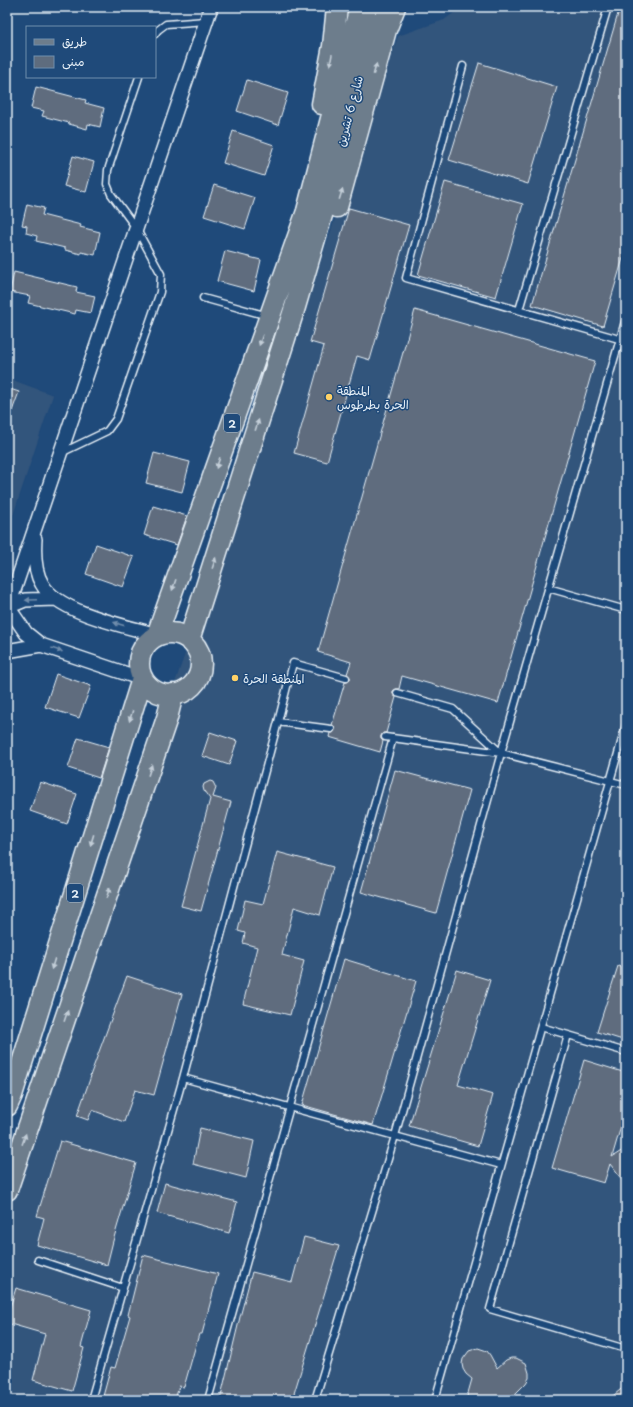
<svg xmlns="http://www.w3.org/2000/svg" width="633" height="1407" viewBox="0 0 633 1407" font-family="'Playpen Sans','Playpen Sans Arabic',sans-serif">
<style>
.built{fill:#32547b}
.building{fill:#5e6c7e;stroke:#e8f1f8}
.lines{fill:none;stroke-linecap:round;stroke-linejoin:round}
.lane-casing{stroke:#e8f1f8;stroke-width:9}
.street-casing{stroke:#e8f1f8;stroke-width:16}
.primary-casing{stroke:#e8f1f8;stroke-width:23}
.lane{stroke:#1f4a7a;stroke-width:6}
.street{stroke:#1f4a7a;stroke-width:13}
.primary{stroke:#6d7d8c;stroke-width:20}
.oneway{fill:#c3ced8}
.oneway2{fill:#6f8dac}
.poi-dot{fill:#ffd166;stroke:#1f4a7a;stroke-width:1.5}
.labels{text-anchor:middle;dominant-baseline:central;stroke-width:3;stroke-linejoin:round;paint-order:stroke}
.shield{fill:#1f4a7a;stroke:#acbfd2;stroke-width:1}
.shield-label{font-size:11px;font-weight:bold;fill:#e8f1f8}
.street-label{font-size:12px;fill:#e8f1f8;stroke:#1f4a7a}
.poi-label{font-size:12px;fill:#e8f1f8;stroke:#1f4a7a;text-anchor:start}
</style>
<rect width="100%" height="100%" fill="#1f4a7a"/>
<filter id="ink" filterUnits="userSpaceOnUse"><feTurbulence type="fractalNoise" baseFrequency=".025" numOctaves="2"/><feDisplacementMap in="SourceGraphic" scale="8" xChannelSelector="R" yChannelSelector="G"/><feConvolveMatrix kernelMatrix="1 2 1 2 8 2 1 2 1" color-interpolation-filters="sRGB"/></filter>
<g filter="url(#ink)">
<path class="built" d="M462,7H626V1400H7V1170L398,36L444,20Z
M7,378L53,395L13,515L7,517Z"/>
<path class="building" d="M620,7H626V248L603,326L532,305Z
M479,63L557,87L528,184L449,160Z
M247,80L288,93L278,125L237,111Z
M36,87L86,100L85,103L104,108L100,127L88,124L87,129L69,124V123L42,116L44,111L31,108Z
M233,131L274,145L264,176L223,163Z
M73,156L94,162L86,192L64,186Z
M445,182L523,204L496,297L418,275Z
M214,185L255,198L245,229L204,216Z
M27,204L44,208L42,215L81,225L80,227L100,232L95,255L81,252V254L65,250V248L36,241L37,236L26,233L27,226L22,225Z
M349,208L409,225L370,360L357,356L327,462L294,453L324,346L310,342Z
M225,251L261,260L254,291L217,281Z
M14,272L77,287L76,292L95,296L91,313L76,310L75,314L28,303L30,296L10,292Z
M415,310L595,361L498,703L402,676L399,689H396L393,691V694L396,697L386,733H383L381,736V739L383,741L380,752L329,737L330,733H333L335,730V727L332,725L345,682H347L350,680V677L347,674L351,662L318,652Z
M7,388L19,392L8,422H7Z
M154,453L190,462L182,492L146,483Z
M153,506L187,516L177,545L144,535Z
M96,544L134,557L123,587L86,574Z
M56,674L91,686L79,718L45,707Z
M210,732L237,741L229,765L202,756Z
M78,738L109,747L99,778L68,768Z
M395,770L470,790L436,913L361,892Z
M210,781L213,782L216,788L213,797L231,802L201,911L181,906L210,799L204,791L203,787L204,784Z
M40,782L77,794L67,824L30,811Z
M277,852L333,867L320,915L294,907L282,955L304,961L290,1015L243,1004L257,947L243,943L245,933L238,931L245,900L263,904Z
M344,959L416,981L373,1125L302,1105Z
M618,966L626,969V1041L597,1032Z
M457,970L490,980L458,1085L493,1095L478,1146L409,1126Z
M127,976L182,994L154,1095L135,1090L124,1122L92,1110L88,1120L77,1116L91,1076H90Z
M584,1060L626,1073V1109L612,1157L626,1148V1185L610,1164L604,1183L552,1168Z
M200,1128L254,1141L246,1178L193,1164Z
M60,1141L136,1163L113,1241L107,1265L37,1245L44,1218L37,1216Z
M165,1183L237,1202L229,1233L157,1213Z
M304,1237L339,1246L292,1400H220L240,1317L252,1272L292,1282Z
M143,1255L218,1274L202,1334H199L184,1387L179,1386L175,1400H102L111,1367L115,1368L130,1316L128,1315Z
M16,1288L91,1310L81,1347L84,1348L72,1391L33,1380L45,1334L7,1323V1317Z
M478,1348L487,1351L490,1355L497,1368L506,1360L511,1358H516L526,1363L529,1373V1378L526,1383L509,1400H466L472,1379L466,1374L463,1369L462,1364L463,1359L469,1351Z
M626,1385V1400H608Z"/>
<g class="lines">
<g class="lane-casing">
<path id="lane" d="M155,34L158,30L166,24L206,21
M463,66L406,278L626,341
M203,298L268,316
M519,310L608,7
M61,453L107,431L116,419L160,292L161,274L136,228L111,194L107,184L108,170L139,77
M548,588L626,610
M278,722L331,729
M385,737L501,753L453,709L397,693
M501,753L626,785
M541,1027L626,1052
M568,1035L490,1309L626,1349
M183,1078L501,1165
M38,1260L123,1288
M91,1400L183,1078L278,722L293,663L346,678
M208,1400L393,738
M315,1400L395,1136L501,753L626,318
M435,1400L626,725"/>
</g>
<g class="street-casing">
<path id="street" d="M35,539C34,554 34,571 42,584C58,613 126,626 157,635
M56,599L25,600L8,607L26,633L41,645L142,679
M7,611L211,7
M7,651L41,645"/>
</g>
<g class="primary-casing">
<path id="primary" d="M322,104L333,46L337,7
M337,207L386,30L395,7
M139 664a31 31 0 1 1 62 0a31 31 0 1 1-62 0Z
M157,635L307,211L360,7
M189,640L295,307L322,215L376,7
M7,1106L12,1095L142,679
M7,1190L167,718L173,694"/>
</g>
<use href="#lane" class="lane"/>
<use href="#street" class="street"/>
<use href="#primary" class="primary"/>
</g>
<defs><path id="oneway-solid" d="M-6-.8H1V-3.2L6.5 0L1 3.2V.8H-6Z"/></defs>
<g class="oneway">
<use href="#oneway-solid" transform="translate(331 60) rotate(100)"/>
<use href="#oneway-solid" transform="translate(375 69) rotate(-74)"/>
<use href="#oneway-solid" transform="translate(341 194) rotate(-73)"/>
<use href="#oneway-solid" transform="translate(261 340) rotate(109)"/>
<use href="#oneway-solid" transform="translate(257 425) rotate(-72)"/>
<use href="#oneway-solid" transform="translate(218 463) rotate(109)"/>
<use href="#oneway-solid" transform="translate(214 563) rotate(-72)"/>
<use href="#oneway-solid" transform="translate(174 585) rotate(109)"/>
<use href="#oneway-solid" transform="translate(131 716) rotate(107)"/>
<use href="#oneway-solid" transform="translate(150 770) rotate(-71)"/>
<use href="#oneway-solid" transform="translate(92 840) rotate(107)"/>
<use href="#oneway-solid" transform="translate(108 893) rotate(-71)"/>
<use href="#oneway-solid" transform="translate(53 964) rotate(107)"/>
<use href="#oneway-solid" transform="translate(66 1016) rotate(-71)"/>
<use href="#oneway-solid" transform="translate(24 1139) rotate(-71)"/>
</g>
<g class="oneway2">
<use href="#oneway-solid" transform="translate(31 600) rotate(177)"/>
<use href="#oneway-solid" transform="translate(119 624) rotate(-163)"/>
<use href="#oneway-solid" transform="translate(57 650) rotate(19)"/>
</g>
</g>
<g class="poi-dot">
<circle cx="329" cy="397" r="4"/>
<circle cx="235" cy="678" r="4"/>
</g>
<g class="labels">
<g class="shield">
<rect x="224" y="414" width="16" height="18" rx="3"/>
<rect x="67" y="884" width="16" height="18" rx="3"/>
</g>
<g class="shield-label">
<text x="232" y="423">2</text>
<text x="75" y="893">2</text>
</g>
<g class="street-label">
<text transform="translate(349 111) rotate(-75)">شارع 6 تشرين</text>
</g>
<g class="poi-label">
<text x="337" y="390">المنطقة<tspan x="337" dy="14">الحرة بطرطوس</tspan></text>
<text x="243" y="678">المنطقة الحرة</text>
</g>
</g>
<rect width="633" height="1407" fill="none" stroke="#1f4a7a" stroke-width="24"/>
<rect x="12" y="12" width="609" height="1383" fill="none" stroke="#e8f1f8" stroke-width="1.5" filter="url(#ink)"/>
<rect x="26" y="26" width="130" height="52" fill="#1f4a7a" stroke="#6f8dac"/>
<rect x="34" y="39" width="20" height="6" fill="#6d7d8c" stroke="#6f8dac"/>
<text x="62" y="46" font-size="12" fill="#e8f1f8">طريق</text>
<rect x="34" y="56" width="20" height="12" fill="#5e6c7e" stroke="#6f8dac"/>
<text x="62" y="66" font-size="12" fill="#e8f1f8">مبنى</text>
</svg>
